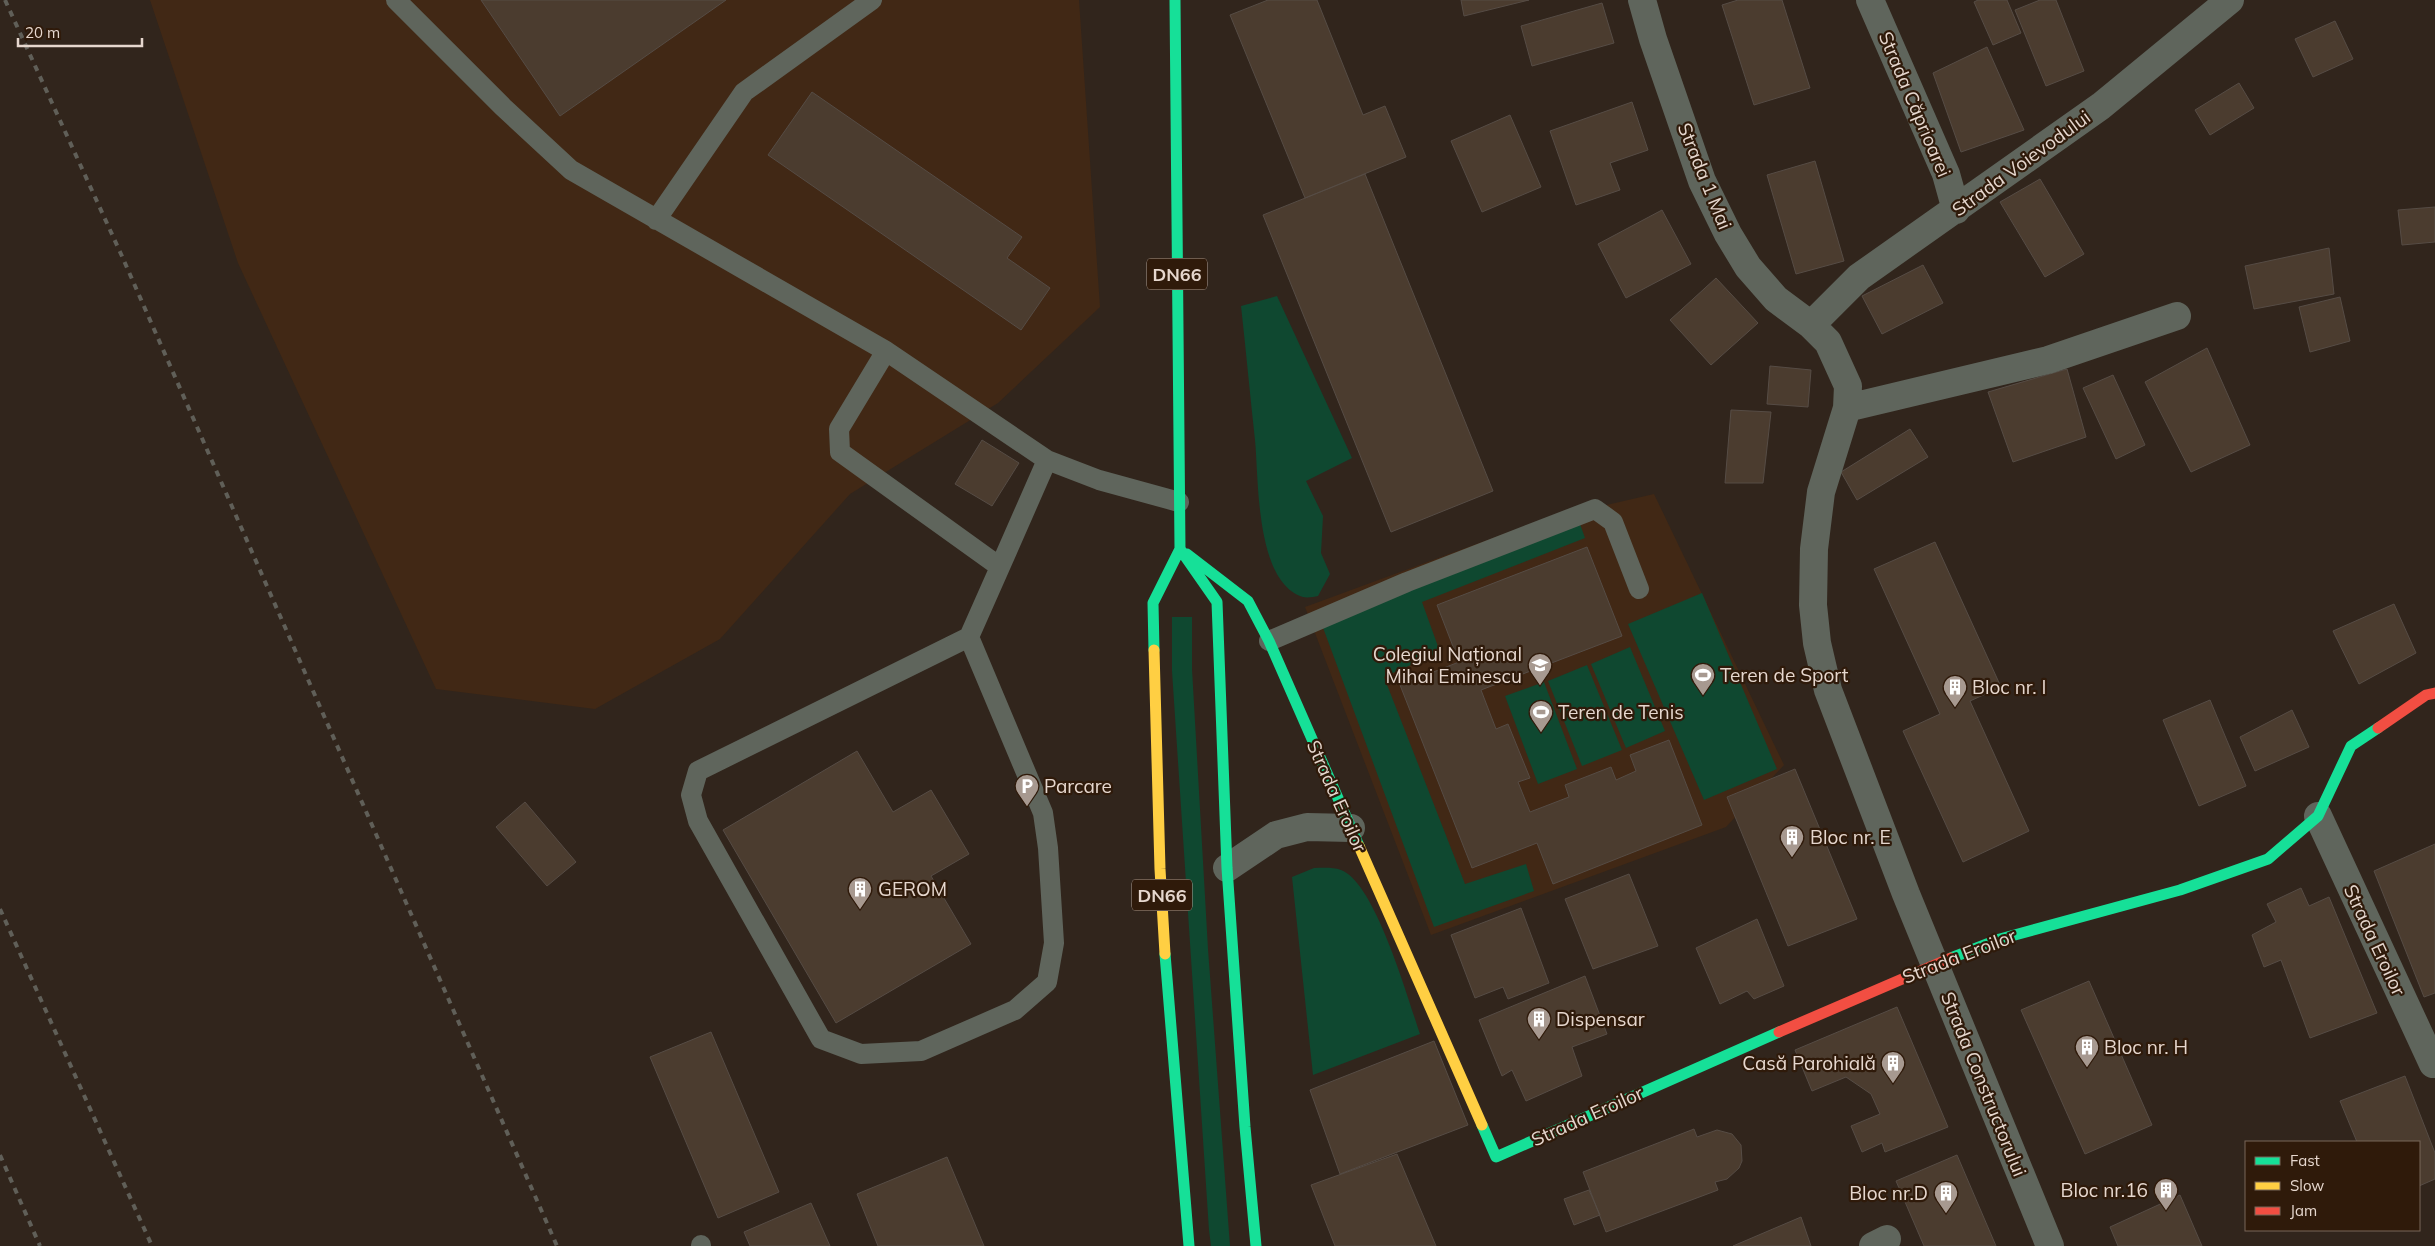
<svg xmlns="http://www.w3.org/2000/svg" width="2435" height="1246" viewBox="0 0 2435 1246" font-family="Mulish,sans-serif">
<style>
.built{fill:#412815}
.green{fill:#0f4830}
.building{fill:#4b3c2f;stroke:#564c45}
.lines{fill:none;stroke-linecap:round;stroke-linejoin:round}
.lane{stroke:#5f655c;stroke-width:20}
.street{stroke:#5f655c;stroke-width:28}
.fast{stroke:#16e098;stroke-width:11}
.slow{stroke:#ffcf43;stroke-width:11}
.jam{stroke:#f24e42;stroke-width:11}
.rail{stroke:#605f58;stroke-width:4;stroke-dasharray:6 6;stroke-linecap:butt}
.labels{text-anchor:middle;dominant-baseline:central;stroke-width:4.5;stroke-linejoin:round;paint-order:stroke}
.shield{fill:#2f1a0a;stroke:#af9e93;stroke-width:1}
.shield-label{font-size:18px;font-weight:bold;fill:#e6d7ce}
.street-label{font-size:19px;fill:#e6d7ce;stroke:#2f1a0a}
.poi-label{font-size:19px;fill:#e6d7ce;stroke:#2f1a0a;text-anchor:start}
</style>
<rect width="100%" height="100%" fill="#31251c"/>
<path class="built" d="M150,0H1079L1100,307L998,403L850,494L720,639L595,709L436,689L238,263Z
M1654,494L1784,765L1726,827L1431,935L1305,607L1542,520Z"/>
<path class="green" d="M1277,296L1352,458L1306,481L1323,516L1321,553L1330,574L1318,596C1314,597 1307,598 1303,597C1255,582 1259,480 1255,440C1250,395 1246,351 1241,306Z
M1580,524L1585,538L1422,602L1440,652L1384,677L1465,884L1526,864L1534,891L1434,927L1322,625Z
M1702,593L1777,769L1704,800L1628,624Z
M1172,617H1192V669L1208,949L1230,1246H1211L1209,1230L1172,671Z
M1630,647L1665,731L1626,748L1591,664Z
M1587,665L1622,750L1582,766L1548,681Z
M1544,682L1577,769L1538,784L1505,696Z
M1314,868C1322,868 1333,867 1341,870C1375,882 1408,999 1420,1034L1313,1075L1292,877Z"/>
<path class="building" d="M481,0H726L560,116Z
M1268,0H1317L1363,115L1385,106L1406,157L1305,198L1230,15Z
M1461,0H1529L1464,16Z
M1738,0H1782L1810,88L1754,105L1722,5Z
M1978,0H2007L2021,33L1993,45L1974,2Z
M2040,0H2056L2084,71L2046,86L2015,10Z
M1602,3L1614,43L1532,66L1521,26Z
M2335,21L2353,59L2313,77L2295,39Z
M1987,47L2024,130L1961,152L1933,73Z
M2239,83L2254,108L2210,135L2195,110Z
M812,92L1022,237L1007,258L1050,288L1021,330L768,155Z
M1632,102L1648,150L1610,163L1620,190L1576,205L1550,131Z
M1510,115L1541,187L1482,212L1451,141Z
M1815,161L1844,261L1796,274L1767,175Z
M1365,174L1493,491L1391,532L1263,215Z
M2040,179L2084,254L2045,277L2000,202Z
M2435,207V242L2402,245L2398,210Z
M1662,210L1691,264L1626,298L1598,244Z
M2329,248L2334,294L2254,309L2245,266Z
M1923,265L1943,303L1882,334L1862,296Z
M1716,278L1758,323L1711,365L1670,320Z
M2340,297L2350,341L2310,352L2299,307Z
M2207,348L2250,445L2191,472L2145,382Z
M1770,366L1811,370L1808,407L1767,404Z
M2067,369L2086,437L2013,462L1988,392Z
M2113,375L2145,445L2116,459L2083,388Z
M1731,410L1771,412L1763,483H1725Z
M1910,429L1928,457L1857,500L1841,472Z
M982,440L1019,463L992,506L955,484Z
M1935,542L2001,687L1970,701L2029,831L1963,862L1903,731L1940,714L1874,569Z
M1587,547L1622,636L1481,690L1496,729L1508,724L1530,778L1518,782L1530,812L1569,797L1565,785L1611,767L1616,780L1636,771L1630,755L1669,740L1702,825L1553,884L1537,843L1472,868L1400,685L1459,662L1437,605Z
M2394,604L2416,653L2359,684L2333,631Z
M2210,700L2246,786L2199,806L2163,720Z
M2292,710L2309,747L2255,771L2240,737Z
M857,751L893,812L931,790L969,854L931,876L971,944L836,1023L723,830Z
M1795,769L1857,919L1788,946L1727,797Z
M525,802L576,862L547,886L496,827Z
M2435,844V993L2424,997L2374,871Z
M1629,874L1658,946L1593,969L1565,899Z
M2301,888L2309,906L2329,897L2377,1013L2310,1038L2281,960L2264,967L2252,935L2276,922L2267,904Z
M1521,908L1549,983L1508,999L1503,987L1475,998L1451,935Z
M1757,919L1784,986L1754,999L1747,991L1720,1004L1696,948Z
M1585,976L1607,1034L1572,1047L1582,1076L1526,1101L1512,1070L1502,1076L1479,1020Z
M2089,981L2152,1125L2085,1154L2021,1010Z
M1897,1007L1948,1127L1885,1152L1882,1143L1862,1152L1851,1126L1880,1114L1871,1094L1846,1077L1812,1091L1795,1050Z
M711,1032L779,1192L718,1218L650,1057Z
M1434,1041L1468,1125L1340,1174L1310,1090Z
M2405,1076L2435,1153V1179L2419,1186V1142H2357L2340,1101Z
M1694,1129L1697,1137L1717,1130L1732,1134L1741,1145L1742,1161L1739,1168L1727,1179L1715,1182L1718,1190L1606,1232L1583,1172Z
M1397,1154L1436,1246H1335L1311,1185Z
M1957,1155L1996,1246H1924L1896,1181Z
M947,1157L984,1246H878L857,1194Z
M1589,1190L1600,1215L1574,1225L1564,1199Z
M2180,1195L2202,1246H2118L2110,1227Z
M811,1203L830,1246H750L744,1232Z
M1801,1217L1811,1246H1733Z"/>
<g class="lines">
<path class="lane" d="M396,0L503,107L571,170L886,351L1047,460
M656,220L744,92L872,0
M886,351L839,429L840,452L1000,567L969,637L698,771L691,795L698,821L821,1039L861,1054L921,1051L1015,1010L1047,982L1054,943L1048,848L1043,813L969,637
M1000,567L1047,460L1099,480L1179,502
M1269,641L1407,582L1595,509L1613,522L1639,589
M701,1245V1246"/>
<path class="street" d="M1642,0L1653,39L1702,181L1728,234L1748,267L1776,299L1811,325L1828,342L1848,386L1847,408L1821,492L1814,549L1813,605L1817,643L1828,690L1906,894L2050,1246
M1870,0L1946,174L1956,210
M1811,325L1859,277L2101,106L2230,0
M1847,408L2048,360L2177,316
M2318,816L2433,1064
M1227,868L1276,835L1307,827L1351,828
M1873,1246L1887,1239"/>
<path class="fast" d="M1180,549L1217,602L1227,868L1245,1127L1256,1246
M1187,554L1248,601L1269,641L1359,846
M1154,650L1153,603L1180,549L1175,0
M1165,954L1189,1246
M1951,958L2000,939L2180,890L2268,859L2318,816L2351,746L2378,728
M1482,1125L1496,1157L1779,1032"/>
<path class="slow" d="M1154,650L1160,869L1165,954
M1359,846L1482,1125"/>
<path class="jam" d="M2378,728L2426,695L2435,693
M1779,1032L1951,958"/>
<path class="rail" d="M5,0L121,254L557,1246
M0,909L152,1246
M0,1155L40,1246"/>
</g>
<defs>
<g id="school-pin" transform="scale(1.25)"><path d="M0 17L-7.5 6A9.5 9.5 0 1 1 7.5 6Z" fill="#a79990" stroke="#2f1a0a"/><path d="M0-5L7-2L0 1L-7-2ZM-4 1L0 2.5L4 1V4Q0 6-4 4Z" fill="#fff"/></g>
<g id="stadium-pin" transform="scale(1.25)"><path d="M0 17L-7.5 6A9.5 9.5 0 1 1 7.5 6Z" fill="#a79990" stroke="#2f1a0a"/><path d="M0-5a6.5 5 0 1 0 0 10a6.5 5 0 1 0 0-10ZM-3.5-1.8h7v3.6h-7Z" fill="#fff"/></g>
<g id="building-pin" transform="scale(1.25)"><path d="M0 17L-7.5 6A9.5 9.5 0 1 1 7.5 6Z" fill="#a79990" stroke="#2f1a0a"/><path d="M-4-6H4V6H1V3H-1V6H-4ZM-2.5-4.3h1.7v1.8h-1.7ZM.8-4.3h1.7v1.8H.8ZM-2.5-1h1.7V.8h-1.7ZM.8-1h1.7V.8H.8Z" fill="#fff"/></g>
<g id="parking-pin" transform="scale(1.25)"><path d="M0 17L-7.5 6A9.5 9.5 0 1 1 7.5 6Z" fill="#a79990" stroke="#2f1a0a"/><path d="M-3.5-5.5H1a3.5 3.5 0 0 1 0 7H-1V5.5H-3.5ZM-1-3.4V-.6H.8a1.4 1.4 0 0 0 0-2.8Z" fill="#fff"/></g>
</defs>
<g fill-rule="evenodd">
<use href="#school-pin" x="1540" y="665"/>
<use href="#stadium-pin" x="1703" y="675"/>
<use href="#building-pin" x="1955" y="687"/>
<use href="#stadium-pin" x="1541" y="712"/>
<use href="#parking-pin" x="1027" y="786"/>
<use href="#building-pin" x="1792" y="837"/>
<use href="#building-pin" x="860" y="889"/>
<use href="#building-pin" x="1539" y="1019"/>
<use href="#building-pin" x="2087" y="1047"/>
<use href="#building-pin" x="1893" y="1063"/>
<use href="#building-pin" x="2166" y="1190"/>
<use href="#building-pin" x="1946" y="1193"/>
</g>
<g class="labels">
<g class="shield">
<rect x="1147" y="258.5" width="60" height="31" rx="4"/>
<rect x="1132" y="879.5" width="60" height="31" rx="4"/>
</g>
<g class="shield-label">
<text x="1177" y="274">DN66</text>
<text x="1162" y="895">DN66</text>
</g>
<g class="street-label">
<text transform="translate(1915 104) rotate(67)">Strada Căprioarei</text>
<text transform="translate(2021 163) rotate(-36)">Strada Voievodului</text>
<text transform="translate(1705 176) rotate(68)">Strada 1 Mai</text>
<text transform="translate(1337 796) rotate(66)">Strada Eroilor</text>
<text transform="translate(2375 940) rotate(65)">Strada Eroilor</text>
<text transform="translate(1959 956) rotate(-21)">Strada Eroilor</text>
<text transform="translate(1984 1084) rotate(68)">Strada Constructorului</text>
<text transform="translate(1587 1116) rotate(-24)">Strada Eroilor</text>
</g>
<g class="poi-label">
<text x="1522" y="654" text-anchor="end">Colegiul Național<tspan x="1522" dy="22">Mihai Eminescu</tspan></text>
<text x="1720" y="675">Teren de Sport</text>
<text x="1972" y="687">Bloc nr. I</text>
<text x="1558" y="712">Teren de Tenis</text>
<text x="1044" y="786">Parcare</text>
<text x="1810" y="837">Bloc nr. E</text>
<text x="878" y="889">GEROM</text>
<text x="1556" y="1019">Dispensar</text>
<text x="2104" y="1047">Bloc nr. H</text>
<text x="1876" y="1063" text-anchor="end">Casă Parohială</text>
<text x="2148" y="1190" text-anchor="end">Bloc nr.16</text>
<text x="1928" y="1193" text-anchor="end">Bloc nr.D</text>
</g>
</g>
<rect x="2245" y="1141" width="175" height="90" fill="#2f1a0a" stroke="#786658"/>
<rect x="2255" y="1157" width="25" height="8" fill="#16e098" stroke="#786658"/>
<text x="2290" y="1166" font-size="15" fill="#e6d7ce">Fast</text>
<rect x="2255" y="1182" width="25" height="8" fill="#ffcf43" stroke="#786658"/>
<text x="2290" y="1191" font-size="15" fill="#e6d7ce">Slow</text>
<rect x="2255" y="1207" width="25" height="8" fill="#f24e42" stroke="#786658"/>
<text x="2290" y="1216" font-size="15" fill="#e6d7ce">Jam</text>
<path d="M18 38v8h124v-8" fill="none" stroke="#e6d7ce" stroke-width="2.5"/>
<text x="25" y="38" font-size="15" fill="#e6d7ce" stroke="#2f1a0a" stroke-width="4" paint-order="stroke">20 m</text>
</svg>
